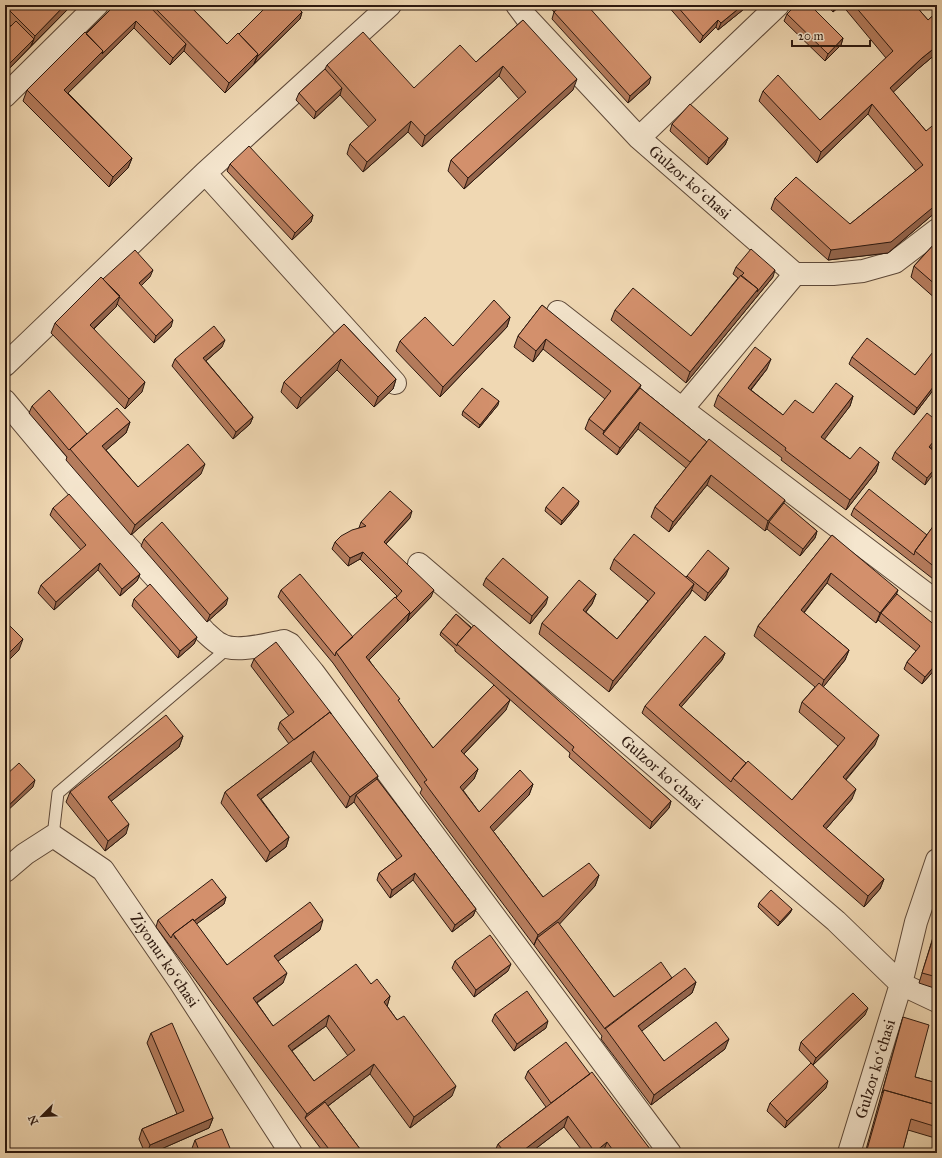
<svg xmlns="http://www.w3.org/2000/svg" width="942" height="1158" viewBox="0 0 942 1158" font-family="'IM FELL Great Primer',serif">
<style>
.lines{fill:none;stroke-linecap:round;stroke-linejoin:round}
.lane-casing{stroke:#5d4838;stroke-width:13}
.street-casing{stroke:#5d4838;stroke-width:24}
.lane{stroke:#f5e6ce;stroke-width:11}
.street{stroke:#f5e6ce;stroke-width:22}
.wall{fill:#b57c5d;stroke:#2c180f;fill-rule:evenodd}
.shaded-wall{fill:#94654c;stroke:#2c180f}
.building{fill:#d3906c;stroke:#2c180f;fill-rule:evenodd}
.labels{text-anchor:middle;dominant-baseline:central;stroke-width:3;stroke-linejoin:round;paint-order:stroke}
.street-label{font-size:16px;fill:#2c180f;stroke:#f5e6ce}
</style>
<rect width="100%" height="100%" fill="#f0d8b3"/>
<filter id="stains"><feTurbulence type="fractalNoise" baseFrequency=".005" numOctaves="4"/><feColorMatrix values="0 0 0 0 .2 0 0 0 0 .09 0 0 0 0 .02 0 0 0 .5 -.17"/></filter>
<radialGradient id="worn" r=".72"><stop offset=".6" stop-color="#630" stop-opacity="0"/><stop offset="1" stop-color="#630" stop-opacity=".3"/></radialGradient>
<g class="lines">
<g class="lane-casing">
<path id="lane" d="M53,836L58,793L228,648"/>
</g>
<g class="street-casing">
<path id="street" d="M517,5L526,17L639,138
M778,5L639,138L795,274
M5,96L97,5
M205,173L395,383
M558,312L682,409L937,602
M5,365L205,173L390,5
M5,401L117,535L205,632C210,636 214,641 220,644C235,654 267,644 284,641L290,644L313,672L670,1153
M682,409L795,274H833L863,271L895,262L937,230
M419,564L836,921L901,984L937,1001
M5,871L25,854L53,836L103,870L180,982L291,1153
M849,1153L901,984L916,922L937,860"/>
</g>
<use href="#lane" class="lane"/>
<use href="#street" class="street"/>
</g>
<path class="wall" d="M5,5H72L5,73V32L11,26L5,20Z
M115,5H189L227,44L239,34L302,12L300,19L225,93L184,51L170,65L134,28L68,93L132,158L128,168L109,187L23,101L27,90Z
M548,5H587L649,84L628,103L552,19L554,12Z
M667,5H749L718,30L716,27L700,43Z
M827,5H841L833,12Z
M842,5H915L928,20L937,12V53L918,69L893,92L926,131L937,211L888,253L828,260L771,209L775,198L850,224L916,171L868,114L817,163L759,101L763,91L820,120L886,58Z
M787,14L843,38L841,45L825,61L784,21Z
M523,20L573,90L464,189L448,171L451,160L519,99L499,76L422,147L408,132L363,172L347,154L350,144L369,127L340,95L314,119L296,100L299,93L325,69L327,65L414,88L476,62Z
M672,124L728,138L725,145L707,165L670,131Z
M230,164L313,215L311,222L292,240L227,171Z
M937,241V300L911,277L914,266Z
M736,267L773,277L686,383L611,320L615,310L691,336L738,278L733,274Z
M150,277L141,286L171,327L154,343L117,304L116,307L94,329L142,392L125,409L51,333L55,323L103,280Z
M542,305L640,388L817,531L815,538L800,556L767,529L765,531L707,485L669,532L651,517L655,507L686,468L638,429L617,455L585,429L589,419L605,399L543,349L533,362L514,347L518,336Z
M510,317L507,327L440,397L396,351L400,341L453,346Z
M344,324L396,379L393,389L374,407L337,370L297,409L281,392L284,382Z
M222,347L206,361L253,417L250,424L233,439L172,366L175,359Z
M937,349V385L914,415L849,364L852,357L915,375Z
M767,369L751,390L783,415L813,413L853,396L850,406L824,439L850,459L879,462L876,472L846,510L781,460L782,458L714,406L718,395Z
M498,405L479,428L462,415L463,411Z
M32,406L87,434L130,422L126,433L106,450L138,487L201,474L131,535L66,460L67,457L29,413Z
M937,440L931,449L937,454L925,485L892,459L895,452Z
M578,505L561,525L545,511L546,507Z
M53,508L140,574L137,581L120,596L98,570L54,610L38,593L41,585L81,550L50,515Z
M854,508L927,535L937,521V582L851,515Z
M410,518L386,544L431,597L369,660L399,702L433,748L494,685L455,651V649L440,635L441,632L456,614L671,801L669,808L650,829L569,757L570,753L506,696V710L464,754L478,769L474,779L463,790L479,812L533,784L529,795L493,831L543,897L599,875L595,886L559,924L614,997L672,978L696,982L692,993L641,1031L664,1061L725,1049L651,1105L601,1039L602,1036L420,793L422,789L333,663L278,597L281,590L353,637L397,596L360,559L348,566L332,549L335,542L359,528L361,522Z
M832,535L897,594L937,667L922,684L904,669L907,662L916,651L878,620L876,623L827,583L804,613L849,650L845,660L823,687L875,745L846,780L852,799L826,829L884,879L880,889L864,907L642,713L645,706L725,653L722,660L681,707L746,763L792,800L838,746L799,712L802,702L815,687L754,636L758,626Z
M144,539L226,605L207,622L141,546Z
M614,559L686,577L687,576L726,575L705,601L692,590L690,594L609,692L539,634L542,623L596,594L592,604L586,612L617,639L648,601L610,569Z
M486,578L546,604L530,624L483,585Z
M134,599L197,637L194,644L178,658L132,606Z
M254,659L331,714L378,776L377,779L476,909L473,916L452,932L413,880L390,898L377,880L379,873L397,860L354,802L346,808L311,761L261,799L289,837L286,847L266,862L221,803L225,792L289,744L278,729L280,722L289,716L251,666Z
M183,736L179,747L111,801L126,834L105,851L66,802L70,792Z
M226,897L224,904L196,924L227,965L320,930L278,961L283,983L257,1003L273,1026L371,984L390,996L387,1006L452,1096L410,1128L370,1074L328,1106L363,1153H324L156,927L158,920ZM326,1026L348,1056L314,1081L292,1051Z
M759,903L792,909L790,913L778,926L758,907Z
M937,924V989L919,983Z
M455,961L508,971L474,997L452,968Z
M495,1014L546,1028L514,1051L492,1021Z
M865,1015L813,1065L799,1050L801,1042Z
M903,1017L915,1077L937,1083V1132L935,1138L908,1130L902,1153H865L901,1024Z
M151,1033L213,1118L209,1128L152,1153H145L139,1139L142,1129L177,1114L147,1043Z
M528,1071L590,1074L653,1153H604L603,1152V1153H584L564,1127L530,1153H494L498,1144L546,1107L525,1078Z
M826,1088L785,1128L767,1111L770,1103Z
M195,1140L232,1153H192L191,1151Z"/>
<path class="shaded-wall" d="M65,5H72L31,46L35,36Z
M743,5H749L718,30L721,23Z
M835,5H841L833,12Z
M302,12L300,19L254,64L257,57Z
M718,20L716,27L700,43L703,36Z
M136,21L134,28L61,100L64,90L103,51Z
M843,38L841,45L825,61L828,54Z
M34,39L31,46L5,73V68Z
M186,44L184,51L170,65L173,58Z
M937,46V53L918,69L886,99L890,88L922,58Z
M258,54L254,64L225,93L229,83Z
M503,66L499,76L422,147L425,136Z
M651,77L649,84L628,103L630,96Z
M577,79L573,90L464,189L468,178Z
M342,88L340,95L314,119L316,112Z
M872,104L868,114L817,163L821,152Z
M411,121L408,132L363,172L367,162Z
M728,138L725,145L707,165L709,158Z
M132,158L128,168L109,187L113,177Z
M937,204V211L888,253L828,260L831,250Z
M313,215L311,222L292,240L295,233Z
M153,270L150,277L136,291L139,283Z
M775,270L773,277L686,383L690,372L758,289Z
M120,296L116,307L86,336L90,325Z
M510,317L507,327L440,397L443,387Z
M173,320L171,327L154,343L156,336Z
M546,339L543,349L533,362L536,351Z
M225,340L222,347L201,365L203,358Z
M341,359L337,370L297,409L301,398Z
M771,359L767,369L744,398L748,388Z
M396,379L393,389L374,407L378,397Z
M145,382L142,392L125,409L129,399Z
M937,382V385L914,415L917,408Z
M641,385L637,395L603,434L604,431Z
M853,396L850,406L818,448L821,437Z
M499,401L498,405L479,428L480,425Z
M253,417L250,424L233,439L236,432Z
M130,422L126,433L98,457L102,446Z
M640,422L638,429L617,455L620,448Z
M937,437V440L926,454L929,447Z
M879,462L876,472L846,510L850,500Z
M205,464L201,474L131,535L135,525Z
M937,466V469L925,485L927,478Z
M711,475L707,485L669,532L673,522Z
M785,500L781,510L769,522L767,529L765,531L768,521Z
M579,501L578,505L561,525L562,521Z
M412,511L410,518L381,549L384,542Z
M817,531L815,538L800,556L803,549Z
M363,552L360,559L348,566L350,558Z
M100,563L98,570L54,610L56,602Z
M729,568L726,575L705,601L708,593Z
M831,573L827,583L797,621L801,610Z
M140,574L137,581L120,596L122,589Z
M694,584L690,594L609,692L613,681Z
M434,590L431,597L407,622L409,615Z
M898,590L894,601L881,613L878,620L876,623L880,613Z
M596,594L592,604L579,620L583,610Z
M548,597L546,604L530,624L532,616Z
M228,598L226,605L207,622L210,615Z
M410,612L407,622L362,667L366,657Z
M197,637L194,644L178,658L180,651Z
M23,639L19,650L5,664V657Z
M849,650L845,660L820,691L824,680Z
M725,653L722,660L676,713L679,705Z
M937,663V667L922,684L925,677Z
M510,700L506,710L457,761L461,751Z
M879,735L875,745L839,787L843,777Z
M183,736L179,747L104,807L108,797Z
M314,751L311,761L253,805L257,795Z
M478,769L474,779L457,797L460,787Z
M378,776L374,786L356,795L354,802L346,808L350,797Z
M35,780L33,787L5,813V809Z
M533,784L529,795L487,838L490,827Z
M856,789L852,799L819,837L823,826Z
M671,801L669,808L650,829L652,822Z
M129,824L126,834L105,851L108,841Z
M289,837L286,847L266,862L270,852Z
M415,873L413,880L390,898L392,890Z
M599,875L595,886L555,929L537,938L534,945L538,935Z
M884,879L880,889L864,907L868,896Z
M226,897L224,904L176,939L174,936Z
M476,909L473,916L452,932L455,925Z
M792,909L790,913L778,926L780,922Z
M323,920L320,930L270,967L274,956Z
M511,964L508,971L474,997L476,990Z
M287,973L283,983L249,1008L253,998Z
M696,982L692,993L634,1037L638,1026Z
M390,996L387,1007L384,1002Z
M868,1008L865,1015L813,1065L816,1058Z
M329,1015L326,1026L284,1056L288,1046Z
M548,1021L546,1028L514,1051L517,1044Z
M729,1039L725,1049L651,1105L654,1095Z
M374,1064L370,1074L308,1121L305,1118L307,1114Z
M828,1081L826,1088L785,1128L787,1121Z
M456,1086L452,1096L410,1128L414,1117Z
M568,1116L564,1127L530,1153H520Z
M213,1118L209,1128L152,1153H147L150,1145Z
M607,1142L603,1152V1153H594L595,1152Z"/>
<path class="building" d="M5,5H65L35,36L5,6Z
M115,5H148L186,44L173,58L136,21L102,54L103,51L86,34Z
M152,5H189L227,44L238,33L258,54L229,83Z
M268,5H295L302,12L257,57L258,54L239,34Z
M562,5H587L651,77L630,96L554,12Z
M676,5H743L721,23L718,20L703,36Z
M796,5H810L843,38L828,54L787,14Z
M854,5H915L928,20L937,12V46L922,58L890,88L926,131L937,122V204L891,242L831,250L775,198L796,177L850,224L923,165L872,104L821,152L763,91L778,75L820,120L893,51Z
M523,20L577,79L468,178L451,160L526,92L503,66L425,136L411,121L367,162L350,144L376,120L327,65L363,32L414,88L460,45L476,62Z
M16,21L34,39L5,68V32Z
M85,32L103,51L64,90L132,158L113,177L27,90Z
M325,69L342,88L316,112L299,93Z
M690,104L728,138L709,158L672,124Z
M249,146L313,215L295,233L230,164Z
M937,241V286L914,266Z
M751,249L775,270L757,292L758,289L741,276L744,273L736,267Z
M135,250L153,270L139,283L173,320L156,336L103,279Z
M741,275L758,289L690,372L615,310L633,288L691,336Z
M101,277L120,296L90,325L145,382L129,399L55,323Z
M494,300L510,317L443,387L400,341L425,317L453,346Z
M542,305L641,385L604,431L589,419L611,391L546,339L536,351L518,336Z
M344,324L396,379L378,397L341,359L301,398L284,382Z
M214,326L225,340L203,358L253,417L236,432L175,359Z
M867,338L915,375L936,348L937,349V382L917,408L852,357Z
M755,347L771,359L748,388L783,415L795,400L813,413L836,383L853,396L821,437L850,459L860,447L879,462L850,500L785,450L786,448L718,395Z
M482,388L499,401L480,425L463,411Z
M640,388L707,442L690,462L640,422L620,448L603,434Z
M49,390L87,434L69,450L32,406Z
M117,408L130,422L102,446L138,487L188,444L205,464L135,525L70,449Z
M927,413L937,421V437L929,447L937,454V466L927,478L895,452Z
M709,439L785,500L768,521L711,475L673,522L655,507Z
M563,487L579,501L562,521L546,507Z
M869,489L927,535L915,551L914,555L854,508Z
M390,491L412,511L384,542L434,590L409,615L410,612L396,598L402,591L363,552L350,558L335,542L341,536L352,530L366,526L361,522Z
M69,494L140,574L122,589L100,563L56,602L41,585L86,545L53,508Z
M784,503L817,531L803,549L769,522Z
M937,521V569L915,551Z
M162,522L228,598L210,615L144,539Z
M634,534L694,584L613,681L542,623L579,580L596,594L583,610L617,639L655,593L614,559Z
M832,535L898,590L880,613L831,573L801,610L849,650L824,680L758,626Z
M708,550L729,568L708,593L687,576Z
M503,558L548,597L532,616L486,578Z
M300,574L353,637L336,652L335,656L281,590Z
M150,584L197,637L180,651L134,599Z
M897,594L937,627V663L925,677L907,662L920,646L881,613Z
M395,597L410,612L366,657L400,699L398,700L433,748L494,685L510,700L461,751L478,769L460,787L479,812L520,770L533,784L490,827L543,897L589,863L599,875L559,919L538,935L424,782L427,780L336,652Z
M456,614L471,628L457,644V646L441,632Z
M5,621L23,639L5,657Z
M474,625L671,801L652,822L572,750L574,747L457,644Z
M705,636L725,653L679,705L746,763L733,778L731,782L645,706Z
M276,642L331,713V714L330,712L294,740L280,722L294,712L254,659Z
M819,683L879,735L843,777L856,789L823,826L884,879L868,896L733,778L748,761L792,800L845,738L802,702Z
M330,712L378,776L350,797L314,751L257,795L289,837L270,852L225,792Z
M166,715L183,736L108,797L129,824L108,841L70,792Z
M19,763L35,780L5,809V776Z
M377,779L476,909L455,925L415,873L392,890L379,873L402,856L356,795Z
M212,879L226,897L194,921L193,919L173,934L171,938L158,920Z
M771,890L792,909L780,922L759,903Z
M310,902L323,920L274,956L287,973L253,998L273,1026L356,964L371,984L377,979L390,996L384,1002L397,1020L404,1016L456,1086L414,1117L374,1064L307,1114L173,934L193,919L227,965ZM329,1015L355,1050L314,1081L288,1046Z
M558,922L614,997L661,962L672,978L605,1029L537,938Z
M937,926V977L922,973Z
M490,935L511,964L476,990L455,961Z
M685,968L696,982L638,1026L664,1061L716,1022L729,1039L654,1095L605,1028Z
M527,991L548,1021L517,1044L495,1014Z
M853,993L868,1008L816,1058L801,1042Z
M903,1017L929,1025L915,1077L937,1083V1105L884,1090L882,1093Z
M172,1023L213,1118L150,1145L142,1129L184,1111L151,1033Z
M566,1042L590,1074L551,1103L528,1071Z
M811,1063L828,1081L787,1121L770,1103Z
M592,1072L653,1153H615L607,1142L595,1152L568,1116L520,1153H505L498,1144Z
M884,1090L937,1105V1127L911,1119L902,1153H866Z
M325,1102L363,1153H332L305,1118Z
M222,1129L232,1153H200L195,1140Z"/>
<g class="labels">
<g class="street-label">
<text transform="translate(690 182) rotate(41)">Gulzor koʻchasi</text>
<text transform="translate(662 772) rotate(41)">Gulzor koʻchasi</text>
<text transform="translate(165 960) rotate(56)">Ziyonur koʻchasi</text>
<text transform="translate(875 1069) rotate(-73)">Gulzor koʻchasi</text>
</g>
</g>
<rect width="942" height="1158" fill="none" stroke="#f0d8b3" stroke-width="20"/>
<rect x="6" y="6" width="930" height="1146" fill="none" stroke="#2c180f" stroke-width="2"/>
<rect x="10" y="10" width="922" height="1138" fill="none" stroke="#2c180f"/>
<g transform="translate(42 1116) rotate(246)" stroke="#f5e6ce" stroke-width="3" paint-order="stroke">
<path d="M0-3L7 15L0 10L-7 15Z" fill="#2c180f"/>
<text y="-6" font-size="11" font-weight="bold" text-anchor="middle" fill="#2c180f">N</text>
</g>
<path d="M792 40v6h78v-6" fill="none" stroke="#2c180f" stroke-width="2"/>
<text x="798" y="40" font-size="12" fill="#2c180f" stroke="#f5e6ce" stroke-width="3" paint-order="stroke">20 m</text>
<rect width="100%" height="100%" filter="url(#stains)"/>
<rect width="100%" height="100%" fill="url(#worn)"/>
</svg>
